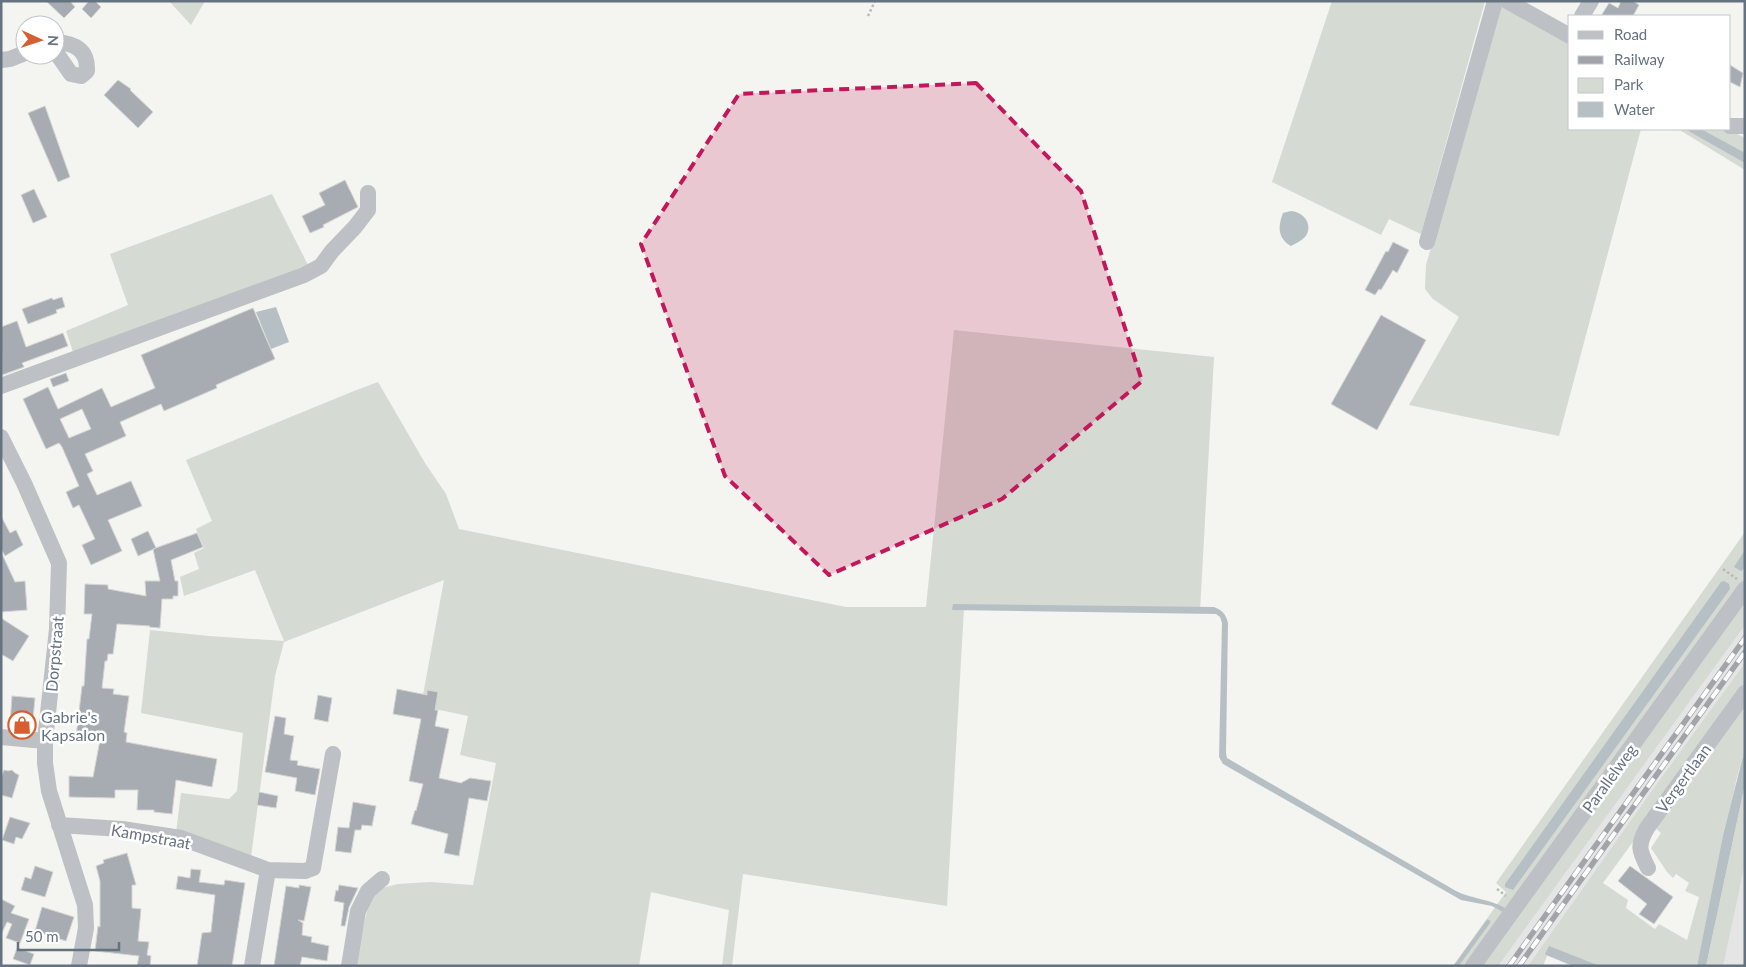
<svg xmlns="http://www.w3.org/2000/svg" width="1746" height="967" viewBox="0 0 1746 967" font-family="Lato,sans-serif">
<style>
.built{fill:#e4e5e4}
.green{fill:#d5dad2}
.water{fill:#b6c0c4}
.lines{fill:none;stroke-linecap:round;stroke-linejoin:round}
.stream{stroke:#b6c0c4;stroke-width:4.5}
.building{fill:#a6acb2;stroke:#d5d5d3;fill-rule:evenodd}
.path{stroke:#b7b9bc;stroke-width:2.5;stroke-dasharray:2.5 2.5;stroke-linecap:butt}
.minor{stroke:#bdc0c4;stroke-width:16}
.rail-casing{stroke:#a1a5aa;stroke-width:5.5}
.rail{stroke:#fff;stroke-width:4;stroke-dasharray:11;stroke-linecap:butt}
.marked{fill:#c2185b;fill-opacity:0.2;stroke:#c2185b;stroke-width:4;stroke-dasharray:10 6;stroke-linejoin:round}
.labels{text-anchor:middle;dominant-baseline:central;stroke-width:5;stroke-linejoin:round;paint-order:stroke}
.street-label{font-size:16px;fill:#65727f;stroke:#fff}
.poi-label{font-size:16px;fill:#65727f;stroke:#fff;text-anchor:start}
</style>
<rect width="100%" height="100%" fill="#f4f4f0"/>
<path class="built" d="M1745,599V686L1552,942L1543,966H1479Z
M1745,832V966H1716Z"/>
<path class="green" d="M169,1H205L191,25Z
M1332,1H1485L1421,234L1389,219L1381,235L1272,182Z
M1501,5L1570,43V129H1641L1559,436L1409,405L1459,317L1433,299L1425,289L1426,265Z
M1678,129H1728L1745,138V170Z
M272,194L308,265L73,352L66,331L128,305L110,254Z
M954,330L1214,357L1200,611L964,608L947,906L743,874L732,966H722L729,910L651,892L639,966H354L370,898L378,889L398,884L430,882L473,885L496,763L460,755L468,716L421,706L444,580L284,642L275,676L251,857L176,833L181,793L229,799L237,791L243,733L141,713L150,630L209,636L284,641L255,570L184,596L180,577L199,569L194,553L204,548L196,529L212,521L186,460L354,391L378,382L425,463L446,494L459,529L846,607H926Z
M1745,532V582L1468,966H1453L1506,892L1496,883Z
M1745,597V625L1498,966H1478Z
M1745,663V688L1603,883L1628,900L1626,908L1655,929L1659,924L1687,940L1699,897L1685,891L1689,883L1676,874L1673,878L1667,872L1651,848L1661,833L1652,825L1745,697V748L1737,777L1697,966H1600L1549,947L1545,954L1547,956L1543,966H1528L1651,792Z
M1745,784V863L1723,966H1706Z"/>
<path class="water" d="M1685,129H1701L1745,153V163Z
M1291,211C1304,212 1314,225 1305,237C1301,241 1296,243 1291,246C1277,238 1278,226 1283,213Z
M276,307L289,342L271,349L256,312Z
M1745,550V568L1741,571L1734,567Z
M1724,581L1729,584L1730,589L1513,890L1505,887V884L1721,582Z
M953,604L1214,607C1222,610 1226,614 1228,623L1226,753L1227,758L1456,891C1472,899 1490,899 1505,908L1503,912L1492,906L1461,900L1223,764L1219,757L1222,623L1220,617L1216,614L952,610Z
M1745,748V784L1706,966H1697L1723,836Z
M1549,946L1600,966H1573L1546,955L1545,954Z"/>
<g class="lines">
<path class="stream" d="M1456,966L1488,922"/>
</g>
<path class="building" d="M46,1H70L75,7L64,18Z
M89,1H95L101,7L91,18L82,9Z
M1621,1H1633L1639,5L1633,16H1601L1609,3L1618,8Z
M1730,65L1743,73L1740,87L1730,82Z
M118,80L131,89L130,90L153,112L138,128L104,95Z
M45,106L70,177L58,182L28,113Z
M345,180L358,207L323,225L324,227L310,233L302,216L325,205L319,193Z
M34,189L47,217L33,223L21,195Z
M1393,242L1409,250L1397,273L1393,270L1381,290L1379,289L1375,295L1365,290L1386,251L1388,252Z
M62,297L65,307L56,310L57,313L28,324L22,309L52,298L53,300Z
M253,308L275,359L216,385L217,388L164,411L161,404L120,422L126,436L85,454L93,471L87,474L97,495L131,481L142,506L108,520L122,551L91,565L82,545L95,539L79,505L73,508L66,492L79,486L62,447L59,443L46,449L23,399L48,387L58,409L102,388L111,407L155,388L141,355ZM82,409L91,429L69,438L60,419Z
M1381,315L1426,340L1377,430L1331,404Z
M17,321L26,347L63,333L68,346L22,363L24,367L2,375L1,327Z
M66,373L69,381L53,387L50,379Z
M1,516L10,533L16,530L23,545L5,556L1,549Z
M148,531L156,548L138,556L131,539Z
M197,533L203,547L171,560L175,581H178V596H173V599H162L160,628L149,627L150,626L117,624L113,654H108L107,661H105L102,688L114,689L113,694L129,696L124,732L127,733L126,742L217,759L212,787L176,780L172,814L154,812V810H137L138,790H115V798L69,797V776L93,777L100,740L76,737L82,686H84L87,639H89L92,614H84L85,584L108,585V589L146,596L145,581H160L153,549Z
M1,552L15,582L25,581L27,610L1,612Z
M1,618L29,636L13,661L1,654Z
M397,689L427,695V690L438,692L435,710H438L435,726L449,729L439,778L461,783L470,778L491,781L487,801L469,798L459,856L444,853L448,834L411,824L415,810L416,811L423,784L409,781L421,719L393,714Z
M318,695L332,698L328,722L314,719Z
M12,696L35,698L32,730L15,728L16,724H10Z
M275,716L286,718L284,734L294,736L290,760L298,761L297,765L320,769L315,795L295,791L297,778L265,772Z
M4,770L8,771L12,770L15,773L19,775L12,798L1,795V778Z
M259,792L278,796L276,808L257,805Z
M353,802L376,806L372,826L362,825L361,830H355L351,853L335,851L338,827L349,828Z
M10,817L30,823L22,839L16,837L14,844L2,840Z
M127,853L136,885H132V908L141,909L138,941L149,942L147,955L151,956L150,966H137L139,956L95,951L98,926L100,927V881L96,866L104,863L103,860Z
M35,866L53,872L45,897L21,890L25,877L31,879Z
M1630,866L1673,897L1654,924L1639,914L1647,904L1618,881Z
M191,869L201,870L199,882L224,885L225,880L245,883L232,966H197L202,933L211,932L215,895L176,889L178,876L190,878Z
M299,885L311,887L304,921L298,920L303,923L302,935L312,937L311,942L329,946L327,961L302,957L300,966H274L286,886L299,888Z
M339,885L358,888L349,907L345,926H341L344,903L334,901L336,890L338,891Z
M1,899L15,906L11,913L29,919L20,943L6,938L12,924L7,922L1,935Z
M42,907L74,917L66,941L35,931Z
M17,948L34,954L30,965L13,959Z"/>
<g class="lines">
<path class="path" d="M868,16L875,1
M1723,569L1737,579
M1497,889L1506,896"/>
<path class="minor" d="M1507,1L1570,36
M1582,16L1591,1
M55,42C74,43 88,49 87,71L81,76L71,74L55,51
M1,60L10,59L25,53
M1730,126H1745
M1427,242L1495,1
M1,386L304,275L321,266L332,251L355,227L368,210V193
M1,437L24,483L59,563L57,629L45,741V763L49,791L85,905L86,928L79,966
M1,737L45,741
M59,825L122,829L181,838L268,870L305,871L313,868L333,754
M1648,868C1639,850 1637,846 1647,828L1745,693
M252,966L268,870
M349,966L358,911L368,891L382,879
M1473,966L1745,589"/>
<g class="rail-casing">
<path id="rail" d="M1509,966L1745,638
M1519,966L1745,652"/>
</g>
<use href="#rail" class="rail"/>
</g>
<path class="marked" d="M976,83L1081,191L1142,381L1002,499L829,575L725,476L641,244L739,94Z"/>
<defs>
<g id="shop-ring" transform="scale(1.4375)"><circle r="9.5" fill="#fff" stroke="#d55f30" stroke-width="1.5"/><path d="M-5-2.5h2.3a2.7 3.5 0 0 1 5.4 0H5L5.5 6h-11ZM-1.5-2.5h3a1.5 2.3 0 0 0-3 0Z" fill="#d55f30"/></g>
</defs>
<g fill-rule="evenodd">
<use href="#shop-ring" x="22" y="725"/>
</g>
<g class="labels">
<g class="street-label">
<text transform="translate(54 654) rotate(-85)">Dorpstraat</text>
<text transform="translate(1609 778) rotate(-54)">Parallelweg</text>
<text transform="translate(1683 778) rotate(-54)">Vergertlaan</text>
<text transform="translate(151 836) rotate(10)">Kampstraat</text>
</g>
<g class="poi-label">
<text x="41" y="716">Gabrie's<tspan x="41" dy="18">Kapsalon</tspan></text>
</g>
</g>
<rect width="1746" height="967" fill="none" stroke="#65727f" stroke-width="5"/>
<rect x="1568" y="15" width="162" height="115" fill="#ffffff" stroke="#c1c7cc"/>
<rect x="1578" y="31" width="25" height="8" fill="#bdc0c4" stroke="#c1c7cc"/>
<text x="1614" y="40" font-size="15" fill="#65727f">Road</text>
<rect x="1578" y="56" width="25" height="8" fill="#a1a5aa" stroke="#c1c7cc"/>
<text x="1614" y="65" font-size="15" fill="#65727f">Railway</text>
<rect x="1578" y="78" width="25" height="15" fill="#d5dad2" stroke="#c1c7cc"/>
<text x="1614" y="90" font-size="15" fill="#65727f">Park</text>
<rect x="1578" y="102" width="25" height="15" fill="#b6c0c4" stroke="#c1c7cc"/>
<text x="1614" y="115" font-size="15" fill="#65727f">Water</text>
<g transform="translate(40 40) rotate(93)"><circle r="24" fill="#ffffff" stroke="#c1c7cc"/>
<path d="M0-4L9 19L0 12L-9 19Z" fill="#d55f30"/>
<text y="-8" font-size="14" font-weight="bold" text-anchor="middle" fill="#65727f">N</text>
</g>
<path d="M18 942v8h101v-8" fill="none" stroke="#65727f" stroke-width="2.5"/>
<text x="25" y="942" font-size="15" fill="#65727f" stroke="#ffffff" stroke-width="4" paint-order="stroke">50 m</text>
</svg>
